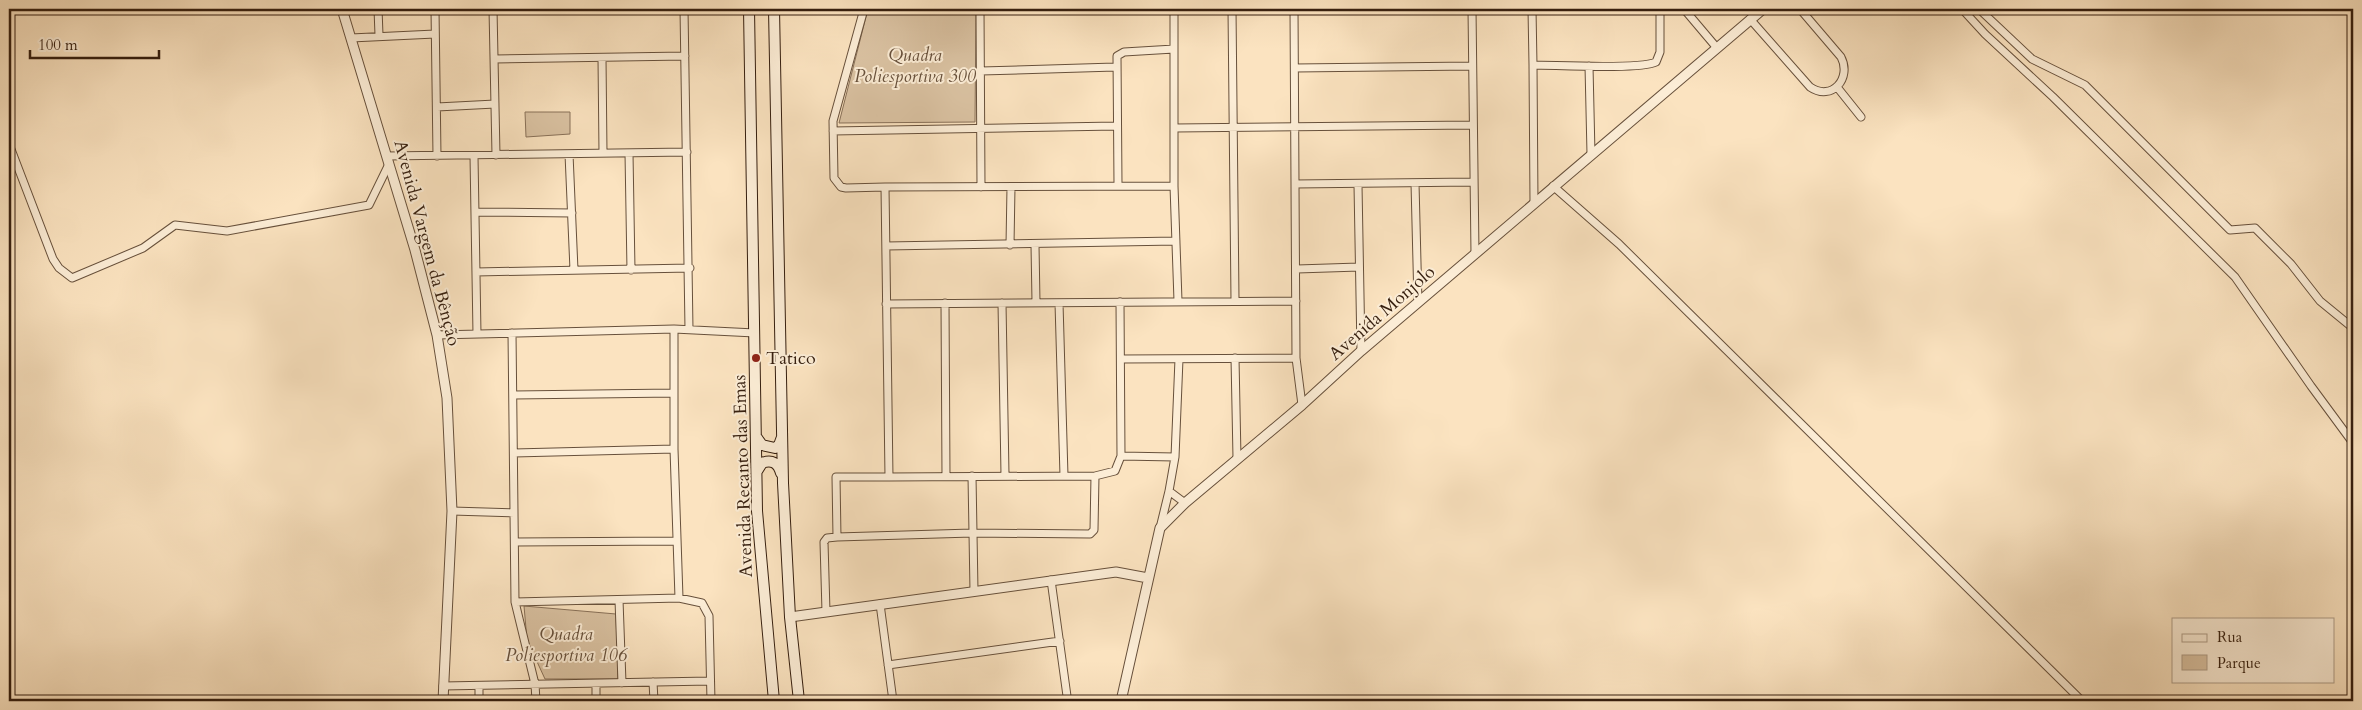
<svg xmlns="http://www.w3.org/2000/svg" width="2362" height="710" viewBox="0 0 2362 710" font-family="Cardo,serif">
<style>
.green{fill:#dac2a2;stroke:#887058}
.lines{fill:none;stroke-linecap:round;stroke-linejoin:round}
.minor-casing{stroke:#67503b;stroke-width:9}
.tertiary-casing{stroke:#67503b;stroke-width:11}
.secondary-casing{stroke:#361f0f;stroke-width:12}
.minor{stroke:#fcedd6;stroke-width:7}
.tertiary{stroke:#fcedd6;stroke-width:9}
.secondary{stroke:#fcedd6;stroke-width:10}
.poi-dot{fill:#8f2418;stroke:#fcedd6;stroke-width:2}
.labels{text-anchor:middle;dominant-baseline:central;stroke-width:4;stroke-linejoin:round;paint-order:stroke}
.park-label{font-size:18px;font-style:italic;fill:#67503b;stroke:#fcedd6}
.street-label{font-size:18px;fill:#361f0f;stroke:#fcedd6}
.poi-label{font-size:18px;fill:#361f0f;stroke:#fcedd6;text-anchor:start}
</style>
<rect width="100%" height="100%" fill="#fbe3c0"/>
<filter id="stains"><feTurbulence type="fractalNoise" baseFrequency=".004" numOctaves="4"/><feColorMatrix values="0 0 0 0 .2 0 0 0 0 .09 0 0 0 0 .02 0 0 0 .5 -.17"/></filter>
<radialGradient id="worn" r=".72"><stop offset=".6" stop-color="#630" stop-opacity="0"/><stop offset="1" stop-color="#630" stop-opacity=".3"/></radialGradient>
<path class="green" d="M868,9H976L975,122L839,123Z
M525,112H570V134L526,137Z
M524,606L616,614L618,679H545L527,640Z"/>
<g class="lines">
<g class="minor-casing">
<path id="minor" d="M378,9L379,35
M435,9L437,156
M493,9L496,155
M684,9L689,329
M980,9L981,187
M1174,9V186L1178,301
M1232,9L1235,300
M1294,9L1296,358L1302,405
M1472,9L1475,254
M1532,9L1533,65C1556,65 1639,70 1656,62L1660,52V9
M1684,9L1717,48
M1962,9L1985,34L2053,97L2235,277L2311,386L2353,443
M1979,9L2032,59L2085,85L2230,230L2255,228L2291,264L2320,301L2353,328
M1294,10L1420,9
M1750,19L1810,87C1832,102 1852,78 1841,57L1800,9
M351,38L435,34
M602,58L603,153
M495,59L685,56
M1533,65L1534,203
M1589,66L1591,154
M1295,68L1472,66
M981,71L1115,67
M1837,87L1861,117
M437,107L495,104
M1175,128L1473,125
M833,131L1116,126
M9,144L53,259L59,268L72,278L143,248L175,225L227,231L369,205L389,164
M629,153L631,270
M569,154L574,270
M387,156L687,152
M474,156L477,334
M1415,183L1418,303
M1295,184L1473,182
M1118,185L1117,56L1124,52L1174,49
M1358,185L1361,351
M1553,186L1619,244L2082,701
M885,187L1174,186
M475,212L572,213
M1010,245L1011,187
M1035,245L1036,302
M886,246L1176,241
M1297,269L1359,267
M476,272L690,268
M945,303L946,476
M1002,303L1005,475
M1059,303L1064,476
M886,304L1296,301
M674,329V449L679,598
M512,333L515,602L535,684L536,701
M437,335L674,329L755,333
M1235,358L1237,458
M1121,359L1296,358
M514,395L674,393
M514,453L674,449
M1121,456L1175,457
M972,476L974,591
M889,477L1095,476L1115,471L1121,456L1120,302
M1169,491L1185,503
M452,511L514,513
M1160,528L1169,491L1175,457L1179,359
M837,537L972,533L1090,534L1094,530L1095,476
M515,542L676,541
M1051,580L1067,696L1065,699L1052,701
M619,600L622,683
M515,602L679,598L702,603L709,616L711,701
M880,604L893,701
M826,612L824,542L827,538L837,537L836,477H889L885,187L846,188L841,187L834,178L833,121L864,9
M888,665L1060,641
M653,682L654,701
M596,685V701
M443,686L710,681
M479,686V701"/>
</g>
<g class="tertiary-casing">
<path id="tertiary" d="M342,9L415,250L437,335L447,398L452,511L443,701
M790,617L1116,572L1148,578
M1121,701L1160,528L1185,503L1302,405L1361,351L1763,9"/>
</g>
<g class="secondary-casing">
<path id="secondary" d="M749,9L757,511L774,701
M774,9L783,483L790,617L799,701
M757,438L762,445L775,448L779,445L782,437
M757,471L762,463C772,459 778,463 781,473"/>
</g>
<use href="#minor" class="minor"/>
<use href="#tertiary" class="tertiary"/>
<use href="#secondary" class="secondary"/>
</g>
<circle class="poi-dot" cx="756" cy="358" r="5"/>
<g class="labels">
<g class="park-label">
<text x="915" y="55">Quadra<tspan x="915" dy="21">Poliesportiva 300</tspan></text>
<text x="566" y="634">Quadra<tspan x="566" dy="21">Poliesportiva 106</tspan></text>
</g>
<g class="street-label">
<text transform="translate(427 243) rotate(75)">Avenida Vargem da Bênção</text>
<text transform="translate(1382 313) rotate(-41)">Avenida Monjolo</text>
<text transform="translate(743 476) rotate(-92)">Avenida Recanto das Emas</text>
</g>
<g class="poi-label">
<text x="766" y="358">Tatico</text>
</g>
</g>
<rect width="2362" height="710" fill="none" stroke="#fbe3c0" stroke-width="30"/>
<rect x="10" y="10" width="2342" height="690" fill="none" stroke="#361f0f" stroke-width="2.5"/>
<rect x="15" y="15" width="2332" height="680" fill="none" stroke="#361f0f"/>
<rect x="2172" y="618" width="162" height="65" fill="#fcedd6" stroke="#ad9b86"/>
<rect x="2182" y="634" width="25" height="8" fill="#fcedd6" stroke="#ad9b86"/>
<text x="2217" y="642" font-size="15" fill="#361f0f">Rua</text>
<rect x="2182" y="655" width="25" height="15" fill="#dac2a2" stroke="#ad9b86"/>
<text x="2217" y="668" font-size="15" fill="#361f0f">Parque</text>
<path d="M30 50v8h129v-8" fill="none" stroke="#361f0f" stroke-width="2.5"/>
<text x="38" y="50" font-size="15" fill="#361f0f" stroke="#fcedd6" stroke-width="4" paint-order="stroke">100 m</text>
<rect width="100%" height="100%" filter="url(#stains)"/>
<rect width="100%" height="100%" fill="url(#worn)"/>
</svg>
